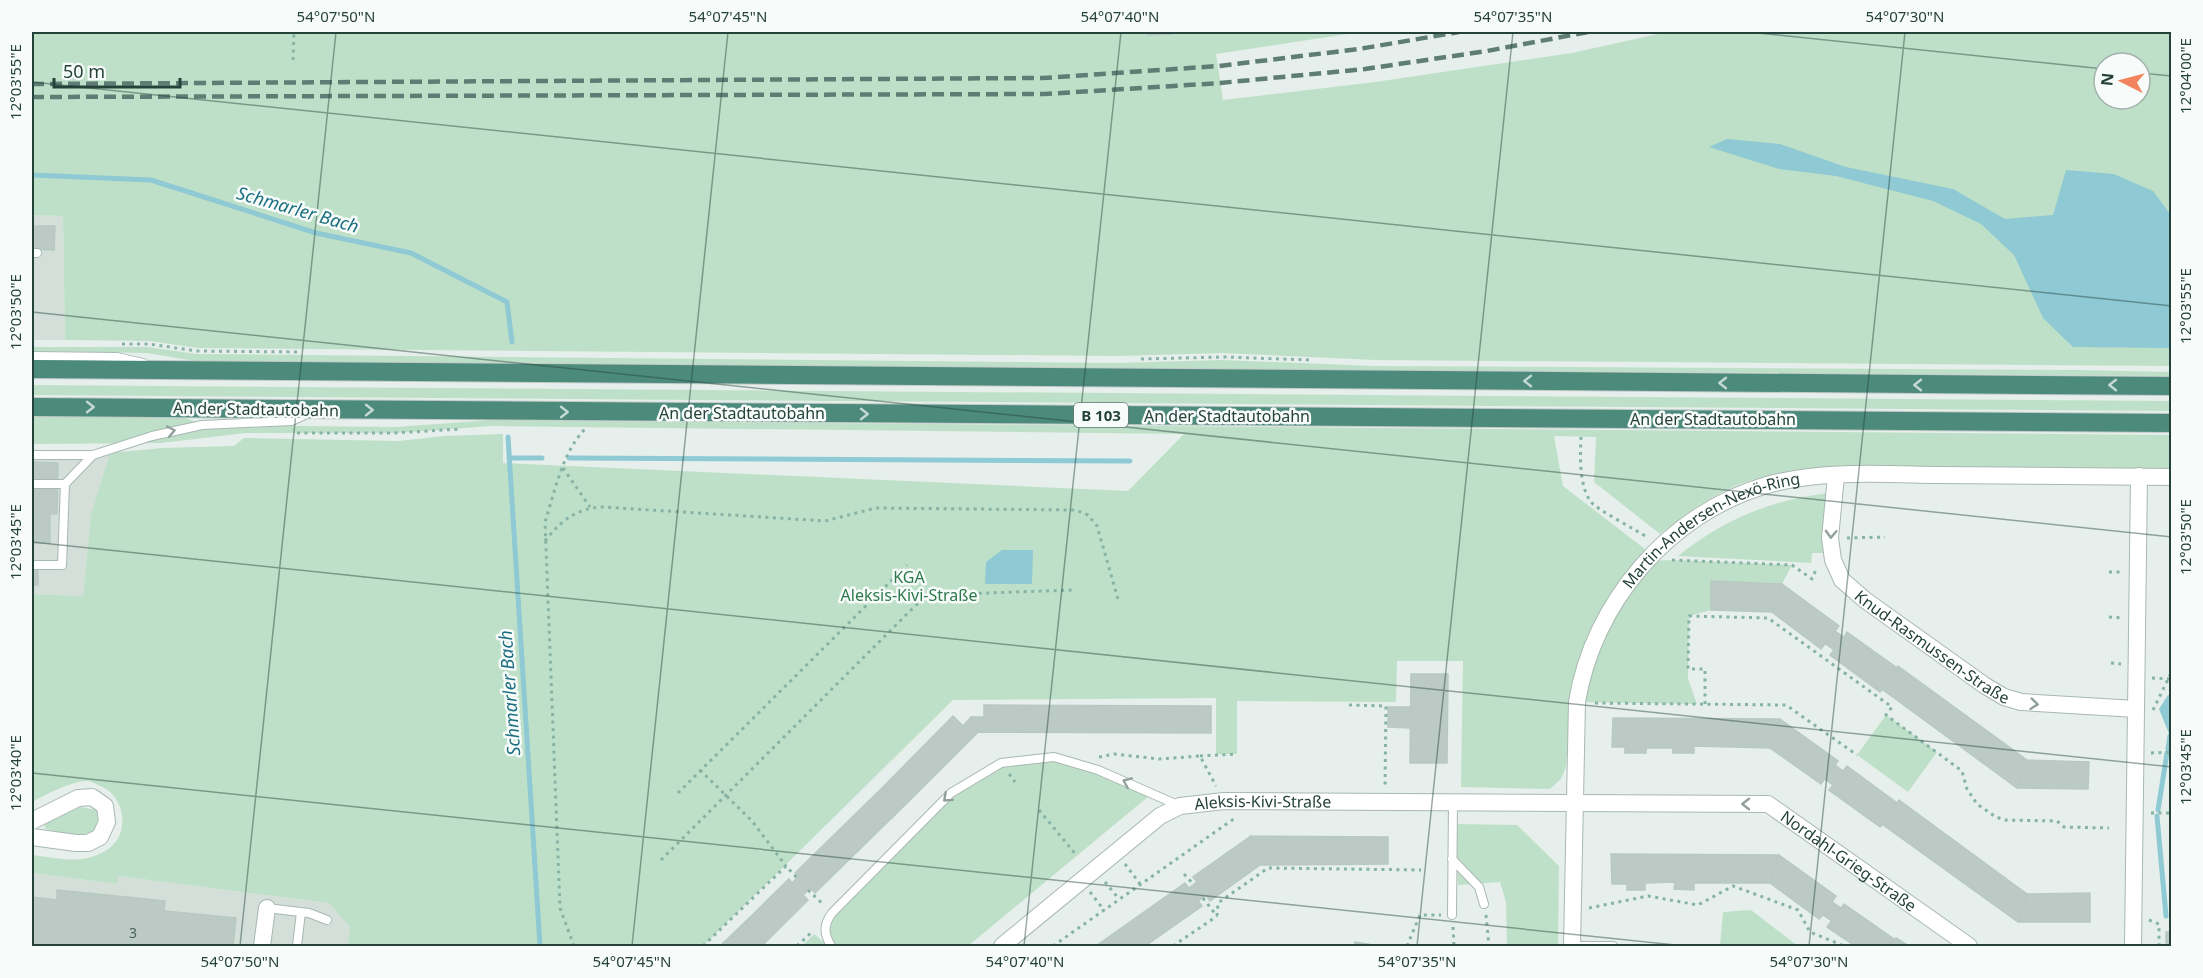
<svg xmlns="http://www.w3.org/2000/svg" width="2203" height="978" viewBox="0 0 2203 978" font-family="'Noto Sans',sans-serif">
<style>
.built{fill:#d4dfda}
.green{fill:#bfe0c8;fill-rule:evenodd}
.water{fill:#8ec9d4}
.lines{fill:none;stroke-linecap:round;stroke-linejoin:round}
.stream{stroke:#8ec9d4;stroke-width:5}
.building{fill:#bbcac4;stroke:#b8c9c2;stroke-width:1.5}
.service-casing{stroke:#a8b8b2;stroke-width:10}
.minor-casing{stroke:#a8b8b2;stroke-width:18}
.trunk-casing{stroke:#c2cac8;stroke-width:20}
.path{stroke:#86b3a5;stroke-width:3;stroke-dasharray:3 4.5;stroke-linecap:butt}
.service{stroke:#fff;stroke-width:8}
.minor{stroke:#fff;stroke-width:16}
.trunk{stroke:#4c8a7c;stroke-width:18}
.rail{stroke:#5f7d75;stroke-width:4.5;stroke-dasharray:12 6;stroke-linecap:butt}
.oneway{stroke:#c4d9d4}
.oneway2{stroke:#92a09c}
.ticks{fill:none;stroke:#24423a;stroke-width:1.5;stroke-opacity:0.45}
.labels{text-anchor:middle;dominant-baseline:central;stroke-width:5;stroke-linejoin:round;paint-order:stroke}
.number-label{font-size:14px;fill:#4a645c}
.shield{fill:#f7fbf9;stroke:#637a73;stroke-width:1.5}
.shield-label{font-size:15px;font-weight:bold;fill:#24423a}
.street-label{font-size:16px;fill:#24423a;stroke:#f7fbf9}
.park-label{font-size:16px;fill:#2d7a4b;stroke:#f7fbf9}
.water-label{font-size:18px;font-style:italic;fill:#1c6f80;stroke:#f7fbf9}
.neatline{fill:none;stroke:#24423a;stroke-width:2}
.ticks-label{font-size:15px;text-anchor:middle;fill:#24423a}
</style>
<rect width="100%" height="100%" fill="#e6efeb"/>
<path class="built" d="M32,215L63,216L65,340H32Z
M112,449L91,514L83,596L32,594V455H93Z
M32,873L116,884L118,876L329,903L351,927L348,946H32Z"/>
<path class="green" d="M32,32H1361L1216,54L1223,100L1375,82L1572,53L1667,32H2171V366L1375,360L1223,353L1117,356L198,348L149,341L65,340L63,216L32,215ZM2104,63H2140V99H2104Z
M32,347H148L196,354L1116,363L1223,360L1375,366L2080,370L2171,372L2172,376L195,361L147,353L32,351Z
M32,385L2171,401L2172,411L32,395Z
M32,416L184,417L202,425L395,427L493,420L2171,435V469L1837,468C1801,470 1764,473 1731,488C1705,499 1682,517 1660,534L1594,482L1596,437L1554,436L1563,486L1645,549L1606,603L1571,701L1566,767L1561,779L1550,789L1461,787L1463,661H1397L1396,702L1237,701V754H1216V698L953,700L703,946H348L350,927L329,903L118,876L117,884L32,873V855C50,857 73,863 91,857C101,854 111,849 117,840C129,821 120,793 100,786C96,784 91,781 87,781C74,780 43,796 32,802V594L83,596L91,514L110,453L162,448L234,446L244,438L399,441L444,436L503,434V463L1128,491L1184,434L492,426L394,433H246L161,443L32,444Z
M1830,493L1825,553H1812L1811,563L1678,556C1723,520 1772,499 1830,493Z
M1672,560L1792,565L1782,584L1711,582V610L1689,616L1688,679L1697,704L1577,702L1580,679L1646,561Z
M1886,715L1937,752L1908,792L1857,755Z
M1030,758L1077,763L1149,796L968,946H831L826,921L951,793L1001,763Z
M80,807L98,810C107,845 65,833 46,829L44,825L47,822Z
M1456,824L1517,825L1559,866L1558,946H1507L1506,902L1500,882L1458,885Z
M1751,910L1798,946H1720L1723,912Z
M814,934L828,946H802Z"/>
<path class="water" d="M1727,139L1780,144L1846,167L1953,189L2005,219L2053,215L2066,170L2114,174L2153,191L2171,215V348L2073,347L2043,318L2014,255L1981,224L1933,201L1836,176L1779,169L1709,147Z
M1002,550H1033L1032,584H985L986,562Z
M2168,695L2172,696L2170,736L2159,709Z"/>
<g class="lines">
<path class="stream" d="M32,175L151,180L316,233L411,253L507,302L512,342
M508,437L540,946
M509,458H542
M569,458L1130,461
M2168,749L2170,736
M2158,810L2167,753
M2157,816L2166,916"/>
</g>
<path class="building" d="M1148,32H1172V34L1148,35Z
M32,219V226H55L54,250L32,249Z
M32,462L58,463L57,514H32Z
M32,514H50V543H32Z
M32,571H38V585H32Z
M1711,581L1782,584L1772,612L1711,610Z
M1782,584L1839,626L1821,649L1772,612Z
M1835,631L1844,637L1847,632L1897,668L1880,692L1830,655L1834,650L1826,644Z
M1898,666L2027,760L2017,788L1882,689Z
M1411,674H1448L1447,763H1410Z
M984,705L1211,706V733L978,732L971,717H984Z
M1388,707H1411L1410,728L1388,727Z
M953,716L963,726L971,717L978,732L904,806L884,786Z
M1613,718L1780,719L1770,748L1694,746V753H1673V748H1646V753H1625V747H1612Z
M1780,719L1838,761L1821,784L1770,748Z
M2027,760L2089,762L2088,789L2017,788Z
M1835,765L1843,771L1847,766L1897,803L1880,827L1829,790L1833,785L1825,779Z
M884,786L904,806L815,893L795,873Z
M1899,800L2027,894L2018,922L1882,824Z
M1251,836L1388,837V864L1260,865Z
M1251,836L1260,865L1210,901L1206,895L1198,901L1189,888L1197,882L1193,877Z
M1611,854L1779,855L1770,883H1694V890L1674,889L1675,882L1645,883V890H1627V884H1612Z
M1779,855L1836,896L1832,902L1841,908L1832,921L1823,915L1819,919L1770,883Z
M799,876L810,888L803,895L808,900L765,943L745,922L789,879L792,883Z
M1185,883L1202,906L1145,946H1096Z
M57,890L165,901L164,911L236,918L233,946H32V897L57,900Z
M2090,893V922H2018L2027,894Z
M1844,904L1894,939L1889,946H1855L1827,927Z
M745,922L765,943L761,946H720Z
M2166,932H2172V946H2166Z
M1896,938L1909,946H1889Z
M1355,942L1379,946H1354Z"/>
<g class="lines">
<g class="service-casing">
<path id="service" d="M32,253H37
M32,356L117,357L143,363
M32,455H93L152,436L202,425L292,421L307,414
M32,484H65L93,455
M32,565H62L65,484
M1452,859L1479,887L1484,904
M267,908L309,913L327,920
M1452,915L1453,802
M297,946L301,912
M831,946C824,934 823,925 832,913L951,793L1001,763L1054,757L1098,770L1180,806
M1572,946H1613"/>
</g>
<g class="minor-casing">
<g id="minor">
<path id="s1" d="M1836,476L1830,538L1833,560L1842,580L1865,600L1984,685L2004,697L2021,702L2136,709"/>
<path d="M32,821L78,798L92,797L105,806L107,822L100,837L88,843H76L32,837"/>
<path d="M262,946L267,908"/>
<path id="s2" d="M1002,946L1160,816L1180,806L1224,801L1768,804L1969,946"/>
<path id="s3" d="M1572,946L1577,702C1593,603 1669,513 1767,485C1820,470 1880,474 1935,475C2014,475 2093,476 2172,477"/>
<path d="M2133,946L2139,476"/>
</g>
</g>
<g class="trunk-casing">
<path id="trunk" d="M32,369L2172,386
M32,407L2172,423"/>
</g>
<path class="path" d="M293,60L294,32
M122,344H149L197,351L301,352
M1141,359L1223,357L1312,360
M297,433H394L461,429
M1581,437C1580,456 1579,486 1591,502C1596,509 1636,530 1647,537
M563,468L590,507
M1847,538L1885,537
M545,541C560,521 577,508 603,507L825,521L876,508L1076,510L1088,515L1097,526L1118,599
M1672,560L1792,565L1812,579L1817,567
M2109,572H2122
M2109,617L2122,618
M2111,663L2121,664
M2152,678L2172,679
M1595,703L1786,705L1857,755
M1705,704V669H1688L1689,616L1768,618L1892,707L1886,715L1962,771L1967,789L1977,804L1996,817L2005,820L2057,821L2064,827L2109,828
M1349,705L1386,706L1385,788
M2153,710L2172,671
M2151,753L2172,752
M1200,756L1237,754
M1099,757L1114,754L1159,759L1200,756L1216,786
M700,770L752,821L786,866
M1009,774L1015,782
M678,793L907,565
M1039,810L1077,856
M2151,813H2172
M661,860L926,595L1075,590
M1125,864L1140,884
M1184,874L1194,885
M1105,882L1119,899
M808,890L824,905
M1090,892L1104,910
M1203,898L1216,915
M1589,908L1648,896L1698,905L1733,886L1798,910L1810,932L1844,946
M1486,915L1489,946
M1217,916L1218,903L1268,868L1421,870
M2149,920L2159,924V946H2166
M1453,927L1454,946
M574,946L560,908L545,522C555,491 562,453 585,429
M703,946L786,866L797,878
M797,946L813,931
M1053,946L1235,818
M1173,946L1217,916
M1407,946L1420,915H1441"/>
<use href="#service" class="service"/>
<use href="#minor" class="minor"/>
<use href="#trunk" class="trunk"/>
<path class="rail" d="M32,84L1043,78L1219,66L1359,49L1459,32
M32,97L1045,94L1220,83L1365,69L1487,51L1588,32"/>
</g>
<defs><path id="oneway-chevron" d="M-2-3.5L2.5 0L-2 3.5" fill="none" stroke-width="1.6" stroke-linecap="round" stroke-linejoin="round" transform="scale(1.5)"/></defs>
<g class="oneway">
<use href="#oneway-chevron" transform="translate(1528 381) rotate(-180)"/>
<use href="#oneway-chevron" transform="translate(1723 383) rotate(-180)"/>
<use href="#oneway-chevron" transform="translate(1918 385) rotate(-180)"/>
<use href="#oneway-chevron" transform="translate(2113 385) rotate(-180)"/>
<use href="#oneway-chevron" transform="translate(90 407)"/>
<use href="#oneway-chevron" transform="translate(369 410)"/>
<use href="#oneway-chevron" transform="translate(564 412)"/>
<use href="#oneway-chevron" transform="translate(864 414)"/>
</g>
<g class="oneway2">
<use href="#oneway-chevron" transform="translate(171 431) rotate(-12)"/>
<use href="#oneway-chevron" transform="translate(1831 534) rotate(92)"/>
<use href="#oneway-chevron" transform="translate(2034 704) rotate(6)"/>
<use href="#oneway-chevron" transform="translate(1127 782) rotate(-157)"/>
<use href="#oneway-chevron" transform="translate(947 798) rotate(138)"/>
<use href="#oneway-chevron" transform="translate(1746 804) rotate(-180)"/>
</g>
<path class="ticks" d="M1748,32L2104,69M2140,73L2172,76M32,82L2172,306M32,312L2172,537M32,542L2172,767M32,773L1685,946M240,946L336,32M632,946L728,32M1024,946L1121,32M1417,946L1513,32M1809,946L1905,32"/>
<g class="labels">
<g class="number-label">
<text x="133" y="932">3</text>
</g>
<rect class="shield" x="1074" y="403" width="54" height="24" rx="4.5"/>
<g class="shield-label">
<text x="1101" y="415">B 103</text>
</g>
<g class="street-label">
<text transform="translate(256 409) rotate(1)">An der Stadtautobahn</text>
<text x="742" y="413">An der Stadtautobahn</text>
<text x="1227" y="416">An der Stadtautobahn</text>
<text x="1713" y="419">An der Stadtautobahn</text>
<text stroke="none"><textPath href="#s3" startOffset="476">Martin-Andersen-Nexö-Ring</textPath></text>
<text stroke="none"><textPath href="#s1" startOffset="219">Knud-Rasmussen-Straße</textPath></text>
<text stroke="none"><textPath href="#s2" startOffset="310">Aleksis-Kivi-Straße</textPath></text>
<text stroke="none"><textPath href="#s2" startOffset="914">Nordahl-Grieg-Straße</textPath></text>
</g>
<g class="park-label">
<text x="909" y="577">KGA<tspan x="909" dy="18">Aleksis-Kivi-Straße</tspan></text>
</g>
<g class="water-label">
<text transform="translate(298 209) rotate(16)">Schmarler Bach</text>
<text transform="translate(509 693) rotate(-94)">Schmarler Bach</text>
</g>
</g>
<rect width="2203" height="978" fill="none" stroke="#f7fbf9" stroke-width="66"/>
<g transform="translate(2122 81) rotate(276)"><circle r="28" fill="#f7fbf9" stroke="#a3b1ad" stroke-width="1.5"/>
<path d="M0-4.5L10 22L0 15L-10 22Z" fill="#f4845f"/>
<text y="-9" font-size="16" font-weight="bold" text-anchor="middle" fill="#24423a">N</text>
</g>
<path d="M54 78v9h126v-9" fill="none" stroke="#24423a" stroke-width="3"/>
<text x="63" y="78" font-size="18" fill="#24423a" stroke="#f7fbf9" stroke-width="4.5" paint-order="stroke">50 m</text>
<rect x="33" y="33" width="2137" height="912" class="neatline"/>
<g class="ticks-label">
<text x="336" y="22">54°07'50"N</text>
<text x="728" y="22">54°07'45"N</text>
<text x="1120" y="22">54°07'40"N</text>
<text x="1513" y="22">54°07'35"N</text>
<text x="1905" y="22">54°07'30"N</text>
<text transform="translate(2186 76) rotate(-90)" y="5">12°04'00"E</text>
<text transform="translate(16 82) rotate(-90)" y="5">12°03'55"E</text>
<text transform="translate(2186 306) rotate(-90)" y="5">12°03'55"E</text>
<text transform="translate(16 312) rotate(-90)" y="5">12°03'50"E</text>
<text transform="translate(2186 537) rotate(-90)" y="5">12°03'50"E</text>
<text transform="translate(16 542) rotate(-90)" y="5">12°03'45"E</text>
<text transform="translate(2186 767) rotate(-90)" y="5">12°03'45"E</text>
<text transform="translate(16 773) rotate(-90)" y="5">12°03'40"E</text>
<text x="240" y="967">54°07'50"N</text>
<text x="632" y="967">54°07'45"N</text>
<text x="1025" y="967">54°07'40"N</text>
<text x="1417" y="967">54°07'35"N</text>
<text x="1809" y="967">54°07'30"N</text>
</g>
</svg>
